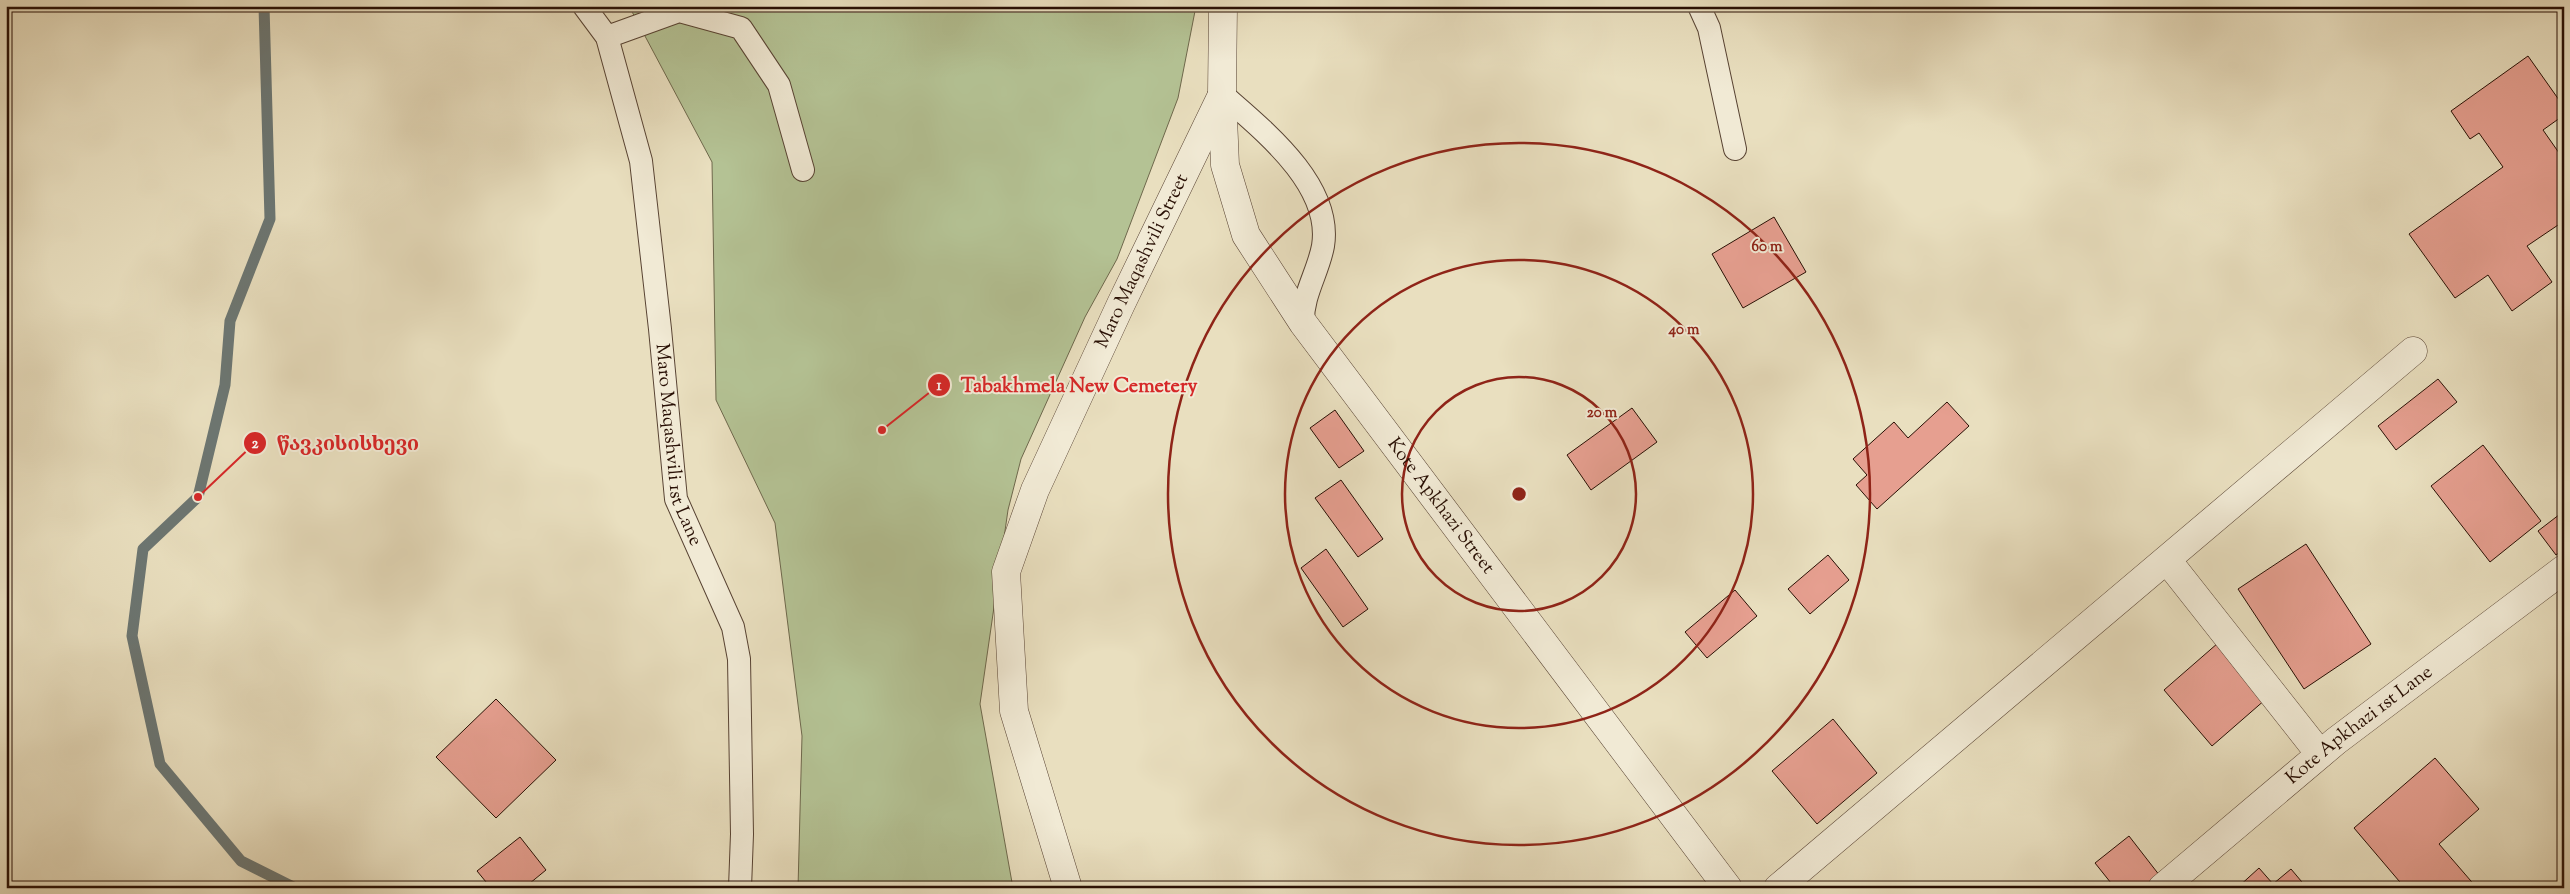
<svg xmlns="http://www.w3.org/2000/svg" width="2570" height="894" viewBox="0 0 2570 894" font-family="'Sorts Mill Goudy','Noto Serif Georgian',serif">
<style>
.green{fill:#b4c294;stroke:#6e684c}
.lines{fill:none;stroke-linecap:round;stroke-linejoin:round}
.stream{stroke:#6c7672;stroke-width:11}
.building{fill:#e69f90;stroke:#280f04}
.lane-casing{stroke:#584333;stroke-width:24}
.street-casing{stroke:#584333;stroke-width:29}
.lane{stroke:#f1ead5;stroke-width:22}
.street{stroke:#f1ead5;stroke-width:28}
.ring{fill:none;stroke:#8f2418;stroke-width:2.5}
.labels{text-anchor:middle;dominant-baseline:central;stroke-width:4;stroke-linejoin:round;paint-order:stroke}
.street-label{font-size:19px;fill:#280f04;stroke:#f1ead5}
.centre{fill:#8f2418;stroke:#f1ead5;stroke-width:2.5}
.ring-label{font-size:15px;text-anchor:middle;font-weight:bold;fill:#8f2418;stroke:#f1ead5;stroke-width:4;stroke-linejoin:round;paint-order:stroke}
.leader{fill:none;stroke:#d62828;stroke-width:2}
.callout-dot{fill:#d62828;stroke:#f1ead5;stroke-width:2}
.mark-label{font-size:15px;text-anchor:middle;font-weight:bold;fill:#fff}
.callout-label{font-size:20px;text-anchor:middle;font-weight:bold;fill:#d62828;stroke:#f1ead5;stroke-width:4;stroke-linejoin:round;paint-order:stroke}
</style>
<rect width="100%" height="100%" fill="#e9dfbf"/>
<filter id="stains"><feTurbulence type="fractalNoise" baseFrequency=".004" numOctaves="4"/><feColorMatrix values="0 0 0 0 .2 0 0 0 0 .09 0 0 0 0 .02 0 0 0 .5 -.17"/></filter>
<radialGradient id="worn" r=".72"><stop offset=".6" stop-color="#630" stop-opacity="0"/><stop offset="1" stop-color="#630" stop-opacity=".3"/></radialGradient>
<path class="green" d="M629,6H1196L1178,98L1117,259L1085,317L1021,459L1008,510L980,704L1013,888H798L802,736L775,523L716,400L712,162Z"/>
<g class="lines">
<path class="stream" d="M264,6L270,219L230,321L225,385L198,497L143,549L132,636L160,764L241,861L295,888"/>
</g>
<path class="building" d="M2528,56L2564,107V115L2543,130L2564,160V221L2527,246L2552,282L2512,311L2488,275L2455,298L2409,234L2503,167L2479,133L2470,139L2451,111Z
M1774,217L1806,272L1743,308L1712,254Z
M2438,379L2457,402L2396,450L2378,426Z
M1947,402L1969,426L1877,509L1856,485L1867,475L1853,459L1894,422L1908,438Z
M1632,408L1657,442L1591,490L1567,455Z
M1335,410L1364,451L1339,468L1310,428Z
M2483,445L2541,521L2490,562L2431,486Z
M1341,480L1383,539L1358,557L1315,498Z
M2564,511V549L2556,555L2538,531Z
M2306,544L2371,644L2304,689L2238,589Z
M1326,549L1368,609L1343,627L1301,568Z
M1828,555L1849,580L1810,614L1788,589Z
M1735,590L1757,616L1707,658L1685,632Z
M2218,643L2266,699L2212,746L2164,690Z
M496,699L556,760L496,818L436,757Z
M1833,719L1877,773L1817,824L1772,771Z
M2435,758L2479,809L2439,844L2477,888H2405L2354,828Z
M2129,836L2160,876L2146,888H2115L2095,863Z
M520,837L546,870L524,888H491L477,871Z
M2259,868L2273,884L2291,869L2307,888H2237Z
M2320,883L2324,888H2315Z"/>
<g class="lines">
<g class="lane-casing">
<g id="lane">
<path id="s1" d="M584,6L607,37L641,161L660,329L676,499L733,627L739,659L742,834L740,888"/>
<path d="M1699,6L1709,28L1735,149"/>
<path d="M607,37L679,11L741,28L779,85L803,170"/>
<path d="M1222,94C1263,130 1333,185 1323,246C1318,273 1302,295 1303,323"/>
</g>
</g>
<g class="street-casing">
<g id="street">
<path id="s2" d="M1223,6L1222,94L1225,165L1246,235L1303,323L1728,888"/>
<path d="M2167,560L2320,754"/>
<path id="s3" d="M1068,888L1014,711L1006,572L1035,490L1121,304L1221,97"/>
<path d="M1778,888L2413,351"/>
<path id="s4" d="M2162,888L2336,741L2564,569"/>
</g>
</g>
<use href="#lane" class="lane"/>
<use href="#street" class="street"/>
</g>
<g class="ring">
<circle cx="1519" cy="494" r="117"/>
<circle cx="1519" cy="494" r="234"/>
<circle cx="1519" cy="494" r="351"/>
</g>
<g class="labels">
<g class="street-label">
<text stroke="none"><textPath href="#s3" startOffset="664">Maro Maqashvili Street</textPath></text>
<text stroke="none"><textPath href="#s1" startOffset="454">Maro Maqashvili 1st Lane</textPath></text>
<text stroke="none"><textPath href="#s2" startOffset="566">Kote Apkhazi Street</textPath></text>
<text stroke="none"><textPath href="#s4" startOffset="256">Kote Apkhazi 1st Lane</textPath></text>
</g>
</g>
<circle cx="1519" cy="494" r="8" class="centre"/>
<g class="ring-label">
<text x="1767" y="251">60 m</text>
<text x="1684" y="334">40 m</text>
<text x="1602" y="417">20 m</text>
</g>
<path class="leader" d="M882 430L939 385M198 497L255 443"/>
<g class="callout-dot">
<circle cx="882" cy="430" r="5"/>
<circle cx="198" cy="497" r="5"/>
<circle cx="939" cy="385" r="12"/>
<circle cx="255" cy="443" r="12"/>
</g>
<g class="mark-label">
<text x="939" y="390">1</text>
<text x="255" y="448">2</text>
</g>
<g class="callout-label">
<text x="1079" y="392">Tabakhmela New Cemetery</text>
<text x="348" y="450">წავკისისხევი</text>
</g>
<rect width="2570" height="894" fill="none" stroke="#e9dfbf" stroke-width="25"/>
<rect x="8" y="8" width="2555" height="879" fill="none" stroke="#280f04" stroke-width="2.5"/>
<rect x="12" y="12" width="2545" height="869" fill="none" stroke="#280f04"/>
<rect width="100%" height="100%" filter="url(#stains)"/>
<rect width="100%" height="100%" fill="url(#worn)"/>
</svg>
